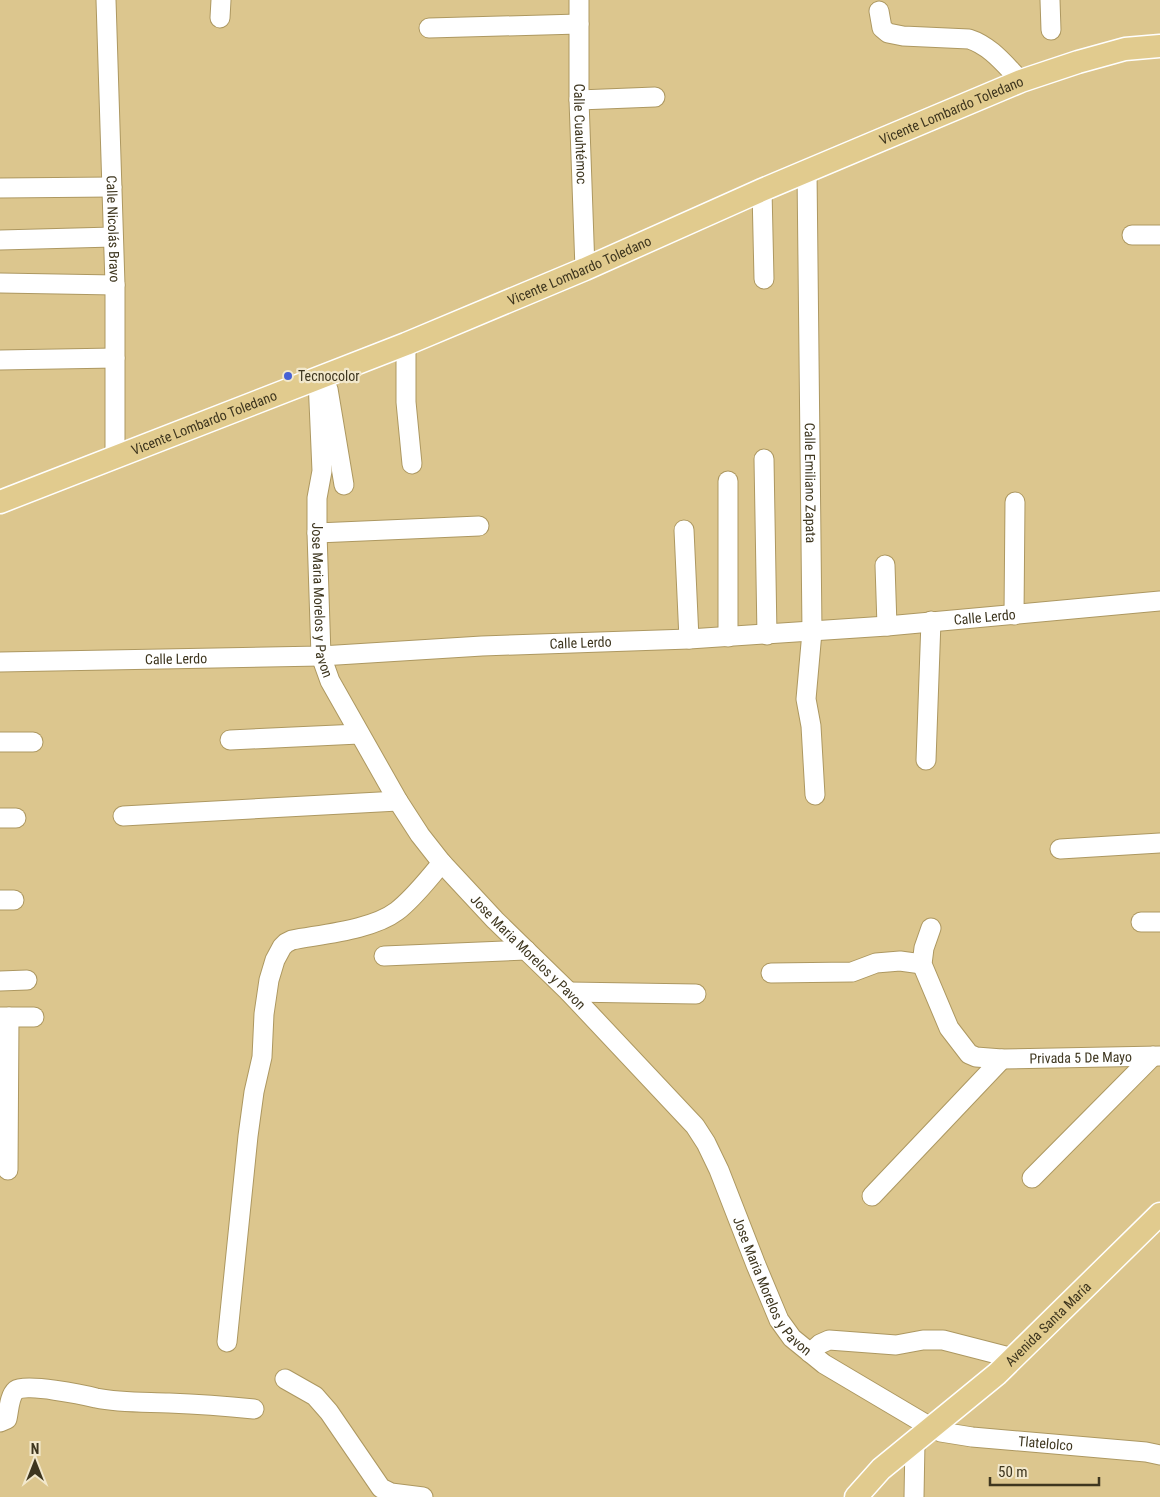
<svg xmlns="http://www.w3.org/2000/svg" width="1160" height="1497" viewBox="0 0 1160 1497" font-family="'Roboto Condensed',sans-serif">
<style>
.lines{fill:none;stroke-linecap:round;stroke-linejoin:round}
.minor-casing{stroke:#ad9861;stroke-width:21}
.major-casing{stroke:#fff;stroke-width:25}
.minor{stroke:#fff;stroke-width:19}
.major{stroke:#e1cb8e;stroke-width:22}
.poi-dot{fill:#4661d5;stroke:#f2e8cc;stroke-width:2}
.labels{text-anchor:middle;dominant-baseline:central;stroke-width:4.5;stroke-linejoin:round;paint-order:stroke}
.street-label{font-size:14px;fill:#3e361f;stroke:#f2e8cc}
.poi-label{font-size:14px;fill:#3e361f;stroke:#f2e8cc;text-anchor:start}
</style>
<rect width="100%" height="100%" fill="#dcc68e"/>
<g class="lines">
<g class="minor-casing">
<g id="minor">
<path id="s1" d="M106,0L115,285V457"/>
<path id="s2" d="M579,0V100L585,269"/>
<path d="M1050,0L1051,30"/>
<path d="M879,11L882,28L888,33L903,36L969,39C991,46 1005,65 1021,81"/>
<path d="M220,18L221,0"/>
<path d="M429,28L579,24"/>
<path d="M579,100L655,97"/>
<path id="s3" d="M807,171L812,632L806,699L811,726L815,795"/>
<path d="M0,188L112,187"/>
<path d="M762,190L764,279"/>
<path d="M1132,235H1160"/>
<path d="M0,240L113,237"/>
<path d="M0,283L115,285"/>
<path d="M406,344V402L412,464"/>
<path d="M0,360L115,358"/>
<path id="s4" d="M318,379L322,471L317,498V533L321,656L330,681L398,801L420,835L442,863L495,920L569,992L695,1126L706,1143L719,1170L756,1265L779,1320L792,1338L824,1364L932,1428L941,1432L972,1437L1146,1452L1160,1455"/>
<path d="M328,389L344,485"/>
<path d="M764,459L767,635"/>
<path d="M728,481V637"/>
<path d="M684,530L689,639"/>
<path d="M317,533L479,526"/>
<path d="M885,565L887,626"/>
<path d="M1014,615L1015,502"/>
<path id="s5" d="M0,662L321,656L482,646L689,639L887,626L1160,601"/>
<path d="M230,740L359,734"/>
<path d="M0,742H33"/>
<path d="M926,760L931,621"/>
<path d="M123,816L398,801"/>
<path d="M0,818H16"/>
<path d="M1060,849L1160,843"/>
<path d="M0,900H14"/>
<path d="M1141,922H1160"/>
<path id="s6" d="M931,928L924,948L922,964L949,1028L969,1054L976,1057L1002,1059L1160,1056"/>
<path d="M384,956L526,950"/>
<path d="M771,973L852,972L876,963L900,961L922,964"/>
<path d="M0,981L27,980"/>
<path d="M569,992L696,994"/>
<path d="M0,1017H34"/>
<path d="M8,1170L9,1017"/>
<path d="M1032,1178L1153,1056"/>
<path d="M872,1196L1002,1059"/>
<path d="M227,1342L248,1136L254,1092L262,1057L264,1014L269,980L275,960L282,947L286,943L292,940C323,934 372,930 397,911C414,898 428,879 442,863"/>
<path d="M810,1353L820,1344L829,1340L896,1345L923,1340H943L1013,1358"/>
<path d="M285,1379L315,1396L329,1412L381,1488L391,1493L423,1497"/>
<path d="M0,1422L7,1419C9,1411 9,1396 16,1390C25,1383 84,1395 96,1398C120,1403 145,1402 169,1403C197,1404 225,1406 254,1409"/>
<path d="M914,1497L915,1442"/>
</g>
</g>
<g class="major-casing">
<g id="major">
<path id="s7" d="M0,502L406,344L585,269L762,190L1021,81L1078,62L1125,49L1160,46"/>
<path id="s8" d="M856,1497L881,1469L997,1374L1160,1214"/>
</g>
</g>
<use href="#minor" class="minor"/>
<use href="#major" class="major"/>
</g>
<circle class="poi-dot" cx="288" cy="376" r="5"/>
<g class="labels">
<g class="street-label">
<text stroke="none"><textPath href="#s7" startOffset="1029">Vicente Lombardo Toledano</textPath></text>
<text stroke="none"><textPath href="#s2" startOffset="134">Calle Cuauhtémoc</textPath></text>
<text stroke="none"><textPath href="#s1" startOffset="229">Calle Nicolás Bravo</textPath></text>
<text stroke="none"><textPath href="#s7" startOffset="624">Vicente Lombardo Toledano</textPath></text>
<text stroke="none"><textPath href="#s7" startOffset="219">Vicente Lombardo Toledano</textPath></text>
<text stroke="none"><textPath href="#s3" startOffset="312">Calle Emiliano Zapata</textPath></text>
<text stroke="none"><textPath href="#s4" startOffset="222">Jose Maria Morelos y Pavon</textPath></text>
<text stroke="none"><textPath href="#s5" startOffset="986">Calle Lerdo</textPath></text>
<text stroke="none"><textPath href="#s5" startOffset="581">Calle Lerdo</textPath></text>
<text stroke="none"><textPath href="#s5" startOffset="176">Calle Lerdo</textPath></text>
<text stroke="none"><textPath href="#s4" startOffset="642">Jose Maria Morelos y Pavon</textPath></text>
<text stroke="none"><textPath href="#s6" startOffset="252">Privada 5 De Mayo</textPath></text>
<text stroke="none"><textPath href="#s4" startOffset="1062">Jose Maria Morelos y Pavon</textPath></text>
<text stroke="none"><textPath href="#s8" startOffset="259">Avenida Santa María</textPath></text>
<text stroke="none"><textPath href="#s4" startOffset="1399">Tlatelolco</textPath></text>
</g>
<g class="poi-label">
<text x="298" y="376">Tecnocolor</text>
</g>
</g>
<g transform="translate(35 1462)" stroke="#f2e8cc" stroke-width="4" paint-order="stroke">
<path d="M0-4L9 19L0 12L-9 19Z" fill="#3e361f"/>
<text y="-8" font-size="14" font-weight="bold" text-anchor="middle" fill="#3e361f">N</text>
</g>
<path d="M990 1477v8h109v-8" fill="none" stroke="#3e361f" stroke-width="2.5"/>
<text x="998" y="1477" font-size="15" fill="#3e361f" stroke="#f2e8cc" stroke-width="4" paint-order="stroke">50 m</text>
</svg>
